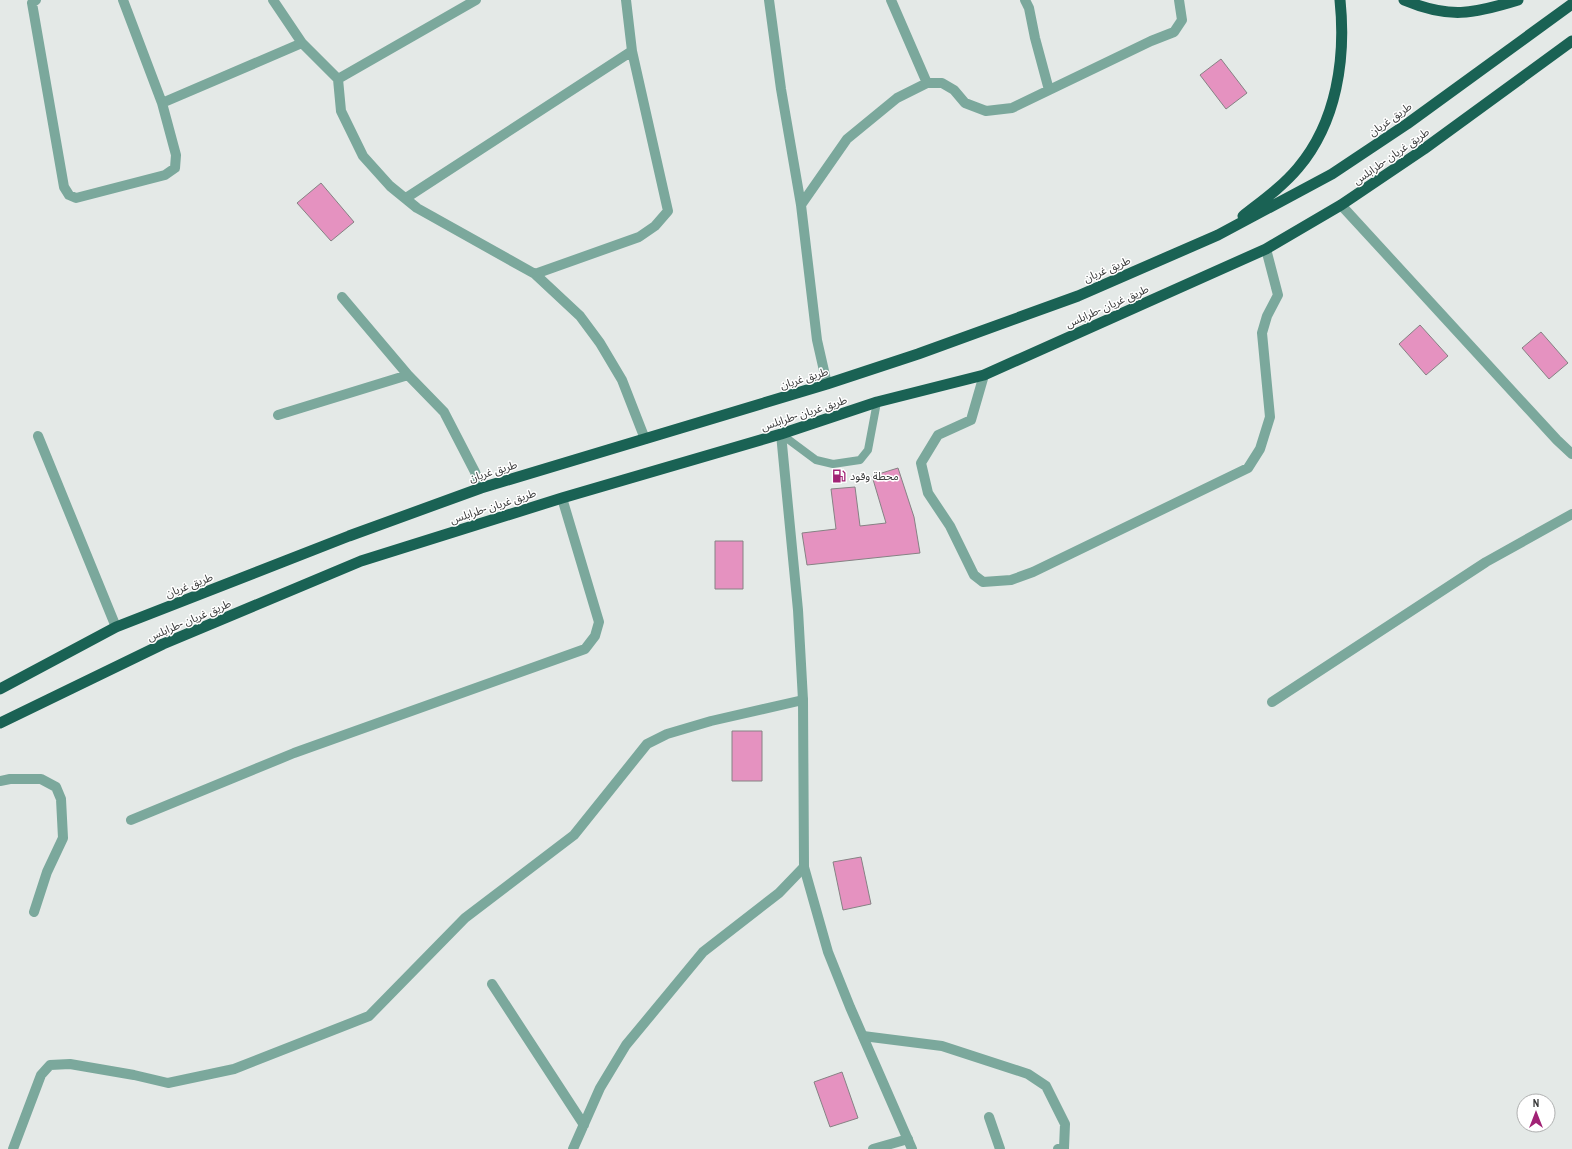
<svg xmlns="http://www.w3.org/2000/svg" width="1572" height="1149" viewBox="0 0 1572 1149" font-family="'Archivo Narrow','Noto Sans Arabic',sans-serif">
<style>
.building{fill:#e592c0;stroke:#868284}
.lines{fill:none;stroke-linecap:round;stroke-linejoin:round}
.service{stroke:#7ba89c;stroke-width:8}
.minor{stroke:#7ba89c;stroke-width:10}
.tertiary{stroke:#7ba89c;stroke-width:10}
.trunk{stroke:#1a6254;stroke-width:11}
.labels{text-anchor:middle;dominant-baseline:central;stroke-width:3;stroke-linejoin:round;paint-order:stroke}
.street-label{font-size:11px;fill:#3a3b3b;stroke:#fff}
.poi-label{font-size:11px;fill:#3a3b3b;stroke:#fff;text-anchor:start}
</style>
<rect width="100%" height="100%" fill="#e4e9e7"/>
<path class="building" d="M1221,59L1247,93L1226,109L1200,75Z
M321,183L354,222L331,241L297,203Z
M1420,325L1448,356L1426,375L1399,344Z
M1541,332L1568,363L1549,379L1522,348Z
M898,468L914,517L920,553L807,565L802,533L836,529L831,489L855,487L860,526L886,523L872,476Z
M715,541H743V589H715Z
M732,731H762V781H732Z
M861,857L871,904L843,910L833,862Z
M842,1072L858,1118L830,1127L814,1082Z"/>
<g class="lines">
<path class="service" d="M781,434L816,460L833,464L860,460L868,450L877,402"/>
<path class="minor" d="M36,0L32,3L64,187L69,195L76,198L165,175L175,168L176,155L162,103L123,0
M273,0L302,43L338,79L341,111L363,156L390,186L417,208L535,274L580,316L600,343L622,380L645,439
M769,0L781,89L801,205L817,340L827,384
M891,0L927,83
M1025,0L1029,8L1035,38L1049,90
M338,79L476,0
M162,103L302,43
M406,198L632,51
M801,205L847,139L897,98L927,83H942L954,90L965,103L986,111L1012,108L1151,41L1174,32L1182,20L1179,0
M1341,205L1557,440L1572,454
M535,274L639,237L655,226L668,211L632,51L626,0
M342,297L408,375L444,412L475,472L481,488
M984,375L971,420L938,435L921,463L928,493L950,526L974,575L983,582L1011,580L1033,572L1248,468L1260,449L1270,417L1262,333L1267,316L1278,295L1266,249
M278,415L408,375
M38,436L116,627
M1272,702L1486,562L1572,514
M0,781L10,779H41L56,787L61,799L63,838L47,872L34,912
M131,820L294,753L585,649L595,636L599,622L562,498
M492,984L584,1125
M863,1036L942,1046L1028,1074L1046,1086L1065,1124L1064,1148L1058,1149
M989,1117L1000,1149
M13,1149L41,1075L50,1065L70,1064L134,1075L168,1083L234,1069L369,1016L465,918L574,835L647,744L667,734L711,721L803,700
M573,1149L600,1088L626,1045L703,952L779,893L804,867
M873,1149L908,1139"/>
<path class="tertiary" d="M781,434L798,610L803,700L804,867L828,952L850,1007L912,1149"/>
<path class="trunk" d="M1404,0C1449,19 1473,14 1518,0
M1243,216C1262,201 1282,187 1298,168C1337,122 1346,58 1340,0
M0,689L116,627L349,536L481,488L827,384L918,354L1078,296L1218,235L1332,174L1407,124L1572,4
M0,723L163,644L361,561L562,498L781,434L877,402L984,375L1266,249L1341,205L1424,149L1572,41"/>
</g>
<defs>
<g id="fuel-bare" transform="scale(1.08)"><path d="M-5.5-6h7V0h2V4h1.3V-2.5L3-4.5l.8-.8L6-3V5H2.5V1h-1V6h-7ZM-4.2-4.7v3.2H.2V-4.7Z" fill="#a12275" stroke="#fff" stroke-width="2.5" paint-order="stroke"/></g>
</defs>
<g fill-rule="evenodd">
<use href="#fuel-bare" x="839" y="476"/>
</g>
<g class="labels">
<g class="street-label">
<text transform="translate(1390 119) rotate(-35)">طريق غريان</text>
<text transform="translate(1391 156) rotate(-35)">طريق غريان -طرابلس</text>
<text transform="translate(1107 269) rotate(-23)">طريق غريان</text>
<text transform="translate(1107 306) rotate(-24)">طريق غريان -طرابلس</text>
<text transform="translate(804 378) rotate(-17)">طريق غريان</text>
<text transform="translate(804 413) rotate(-18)">طريق غريان -طرابلس</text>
<text transform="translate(493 471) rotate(-17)">طريق غريان</text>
<text transform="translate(493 506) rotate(-18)">طريق غريان -طرابلس</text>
<text transform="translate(189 585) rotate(-21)">طريق غريان</text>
<text transform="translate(189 620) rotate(-23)">طريق غريان -طرابلس</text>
</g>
<g class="poi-label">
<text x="850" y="476">محطة وقود</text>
</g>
</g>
<g transform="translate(1536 1113)"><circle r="19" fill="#ffffff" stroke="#b0b1b1"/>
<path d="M0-3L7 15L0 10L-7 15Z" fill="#a12275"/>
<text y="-6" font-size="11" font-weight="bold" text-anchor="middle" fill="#3a3b3b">N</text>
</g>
</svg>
